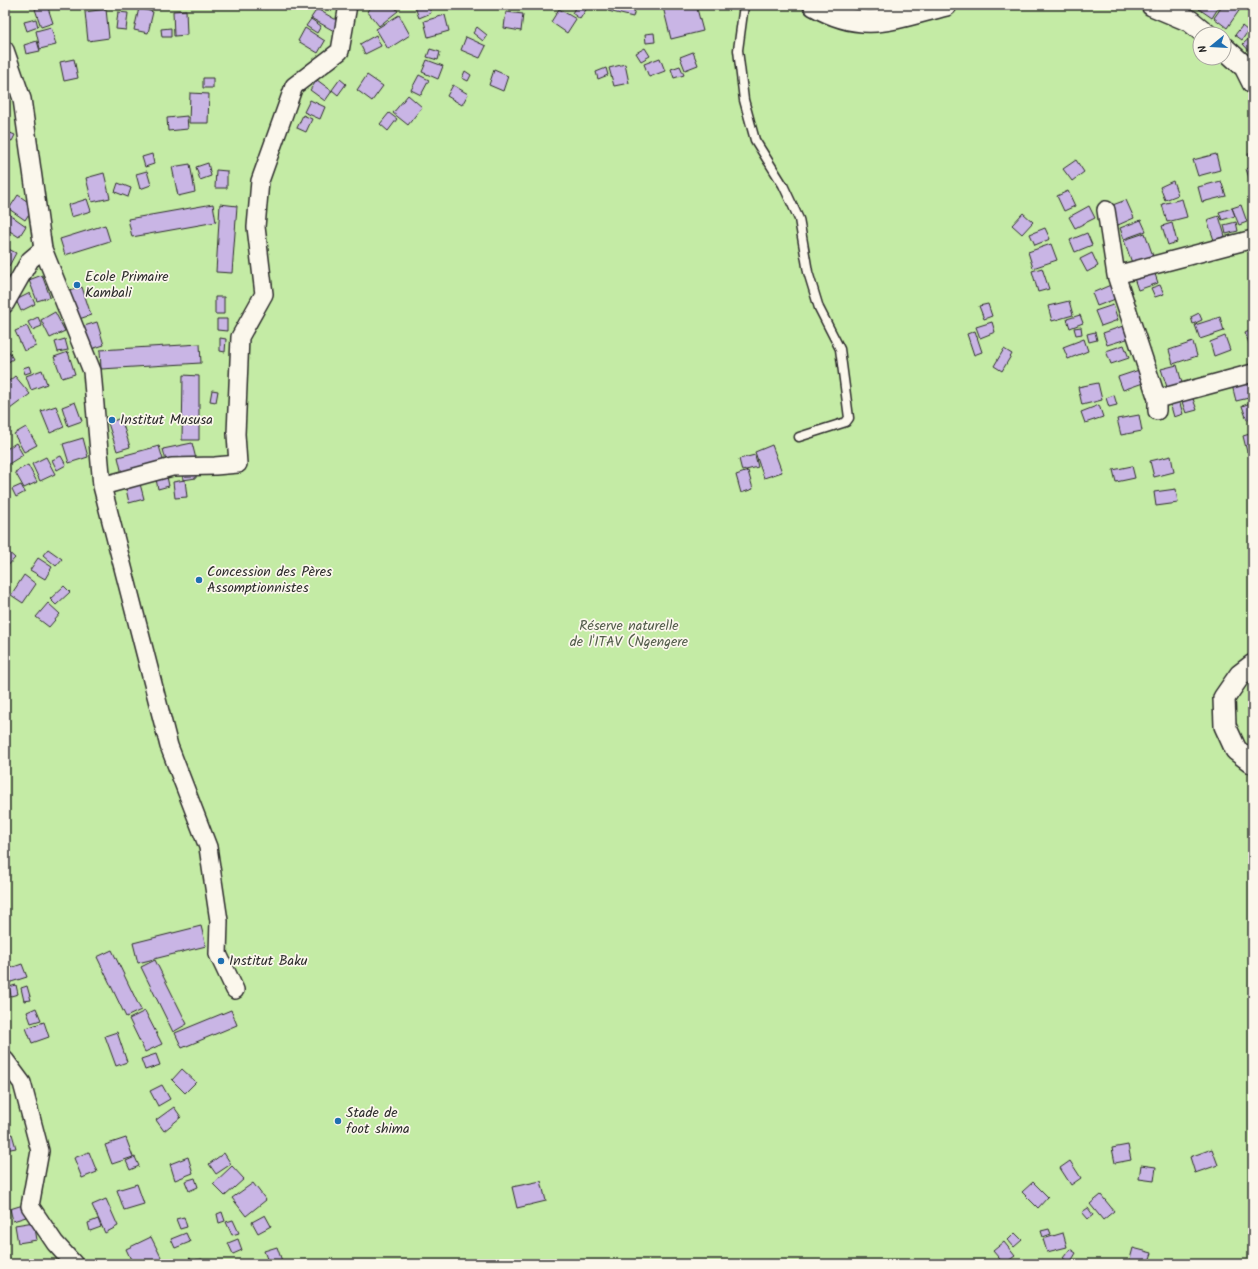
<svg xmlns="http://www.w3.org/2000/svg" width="1258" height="1269" viewBox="0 0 1258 1269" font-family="Kalam,sans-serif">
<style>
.green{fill:#c4eba5;stroke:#788b68;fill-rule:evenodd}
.building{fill:#c9b5e5;stroke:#2b2b2b}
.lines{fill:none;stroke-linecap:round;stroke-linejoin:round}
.service-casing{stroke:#2b2b2b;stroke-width:11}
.minor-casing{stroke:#2b2b2b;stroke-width:20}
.tertiary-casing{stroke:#2b2b2b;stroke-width:24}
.service{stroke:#fbf7ec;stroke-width:8}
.minor{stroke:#fbf7ec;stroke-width:17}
.tertiary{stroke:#fbf7ec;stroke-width:21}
.poi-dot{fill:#1f6fb2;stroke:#fbf7ec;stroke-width:1.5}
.labels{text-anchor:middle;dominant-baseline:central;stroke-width:3.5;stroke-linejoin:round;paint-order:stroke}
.poi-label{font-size:14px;fill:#2b2b2b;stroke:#fbf7ec;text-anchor:start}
.park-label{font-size:14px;fill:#515b4a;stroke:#fbf7ec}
</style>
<rect width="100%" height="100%" fill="#f1eaeb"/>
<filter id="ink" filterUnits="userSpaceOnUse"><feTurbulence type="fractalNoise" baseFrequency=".025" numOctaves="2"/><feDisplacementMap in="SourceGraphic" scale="8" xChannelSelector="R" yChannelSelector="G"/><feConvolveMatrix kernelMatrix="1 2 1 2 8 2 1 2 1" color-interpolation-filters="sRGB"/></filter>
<g filter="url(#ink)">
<path class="green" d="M5,5H1253V1264H5ZM1200,34H1224V58H1200Z"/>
<path class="building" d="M47,5L53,23L41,27L35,9Z
M374,5H393L398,11L379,26L367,11Z
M422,5H428L431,13L419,18L415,7Z
M577,5H589L580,19L572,13Z
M609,5H636L633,17L608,11Z
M671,5H696L703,31L671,39L663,7Z
M864,5H880L878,14L863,10Z
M1202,5H1220L1212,18L1199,9Z
M1223,5H1243L1227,28L1214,18Z
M139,8L153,12L148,33L134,30Z
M106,9L109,38L88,41L85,12Z
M317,9L340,22L334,31L311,18Z
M559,9L576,19L567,33L551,22Z
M186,10L187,35L174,36L173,11Z
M118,12L128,13L126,30L116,29Z
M506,12L523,14L521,31L504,28Z
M399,15L410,35L388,49L376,29Z
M445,15L449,31L428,37L424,21Z
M36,19L38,27L27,31L24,22Z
M311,19L321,26L317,33L306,26Z
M1242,26L1248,31L1242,40L1235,35Z
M51,27L56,45L40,49L36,31Z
M477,27L487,35L483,41L473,33Z
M171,28V37H162L161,29Z
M305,28L325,41L318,53L298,41Z
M654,33L655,42L646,43L645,34Z
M376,35L381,46L365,54L360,44Z
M1253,35V55L1243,44Z
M466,37L486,46L480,58L461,50Z
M37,41L40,51L26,54L24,45Z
M645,48L650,56L641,61L636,53Z
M430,49L440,52L438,60L427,57Z
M693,52L698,65L685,70L680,57Z
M660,58L665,71L649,77L644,64Z
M74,59L78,78L64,81L60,62Z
M427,60L443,66L438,79L422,72Z
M625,64L629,83L614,86L609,68Z
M680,66L684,75L674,78L671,69Z
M606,68L608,75L598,79L596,72Z
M494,70L508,76L503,91L489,85Z
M465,71L471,75L468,81L462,78Z
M367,75L383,86L372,101L357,90Z
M419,75L429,80L421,95L411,90Z
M203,78H213V88H203Z
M340,79L346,84L338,95L332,90Z
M317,80L332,91L325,101L310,90Z
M453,85L468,94L462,105L447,96Z
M190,93L209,94L208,123H189Z
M408,95L422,107L408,125L393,113Z
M310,100L325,107L320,119L304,112Z
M389,113L397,119L388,131L380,124Z
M303,115L312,119L306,132L297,128Z
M187,116L188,129L168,131L167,118Z
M8,132L15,135L12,141L5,138Z
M1253,152V161L1251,162L1248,154Z
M152,154L154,164L145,167L142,157Z
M1216,154L1220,170L1198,176L1193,160Z
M1076,160L1084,172L1072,181L1063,169Z
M208,163L211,176L200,180L196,167Z
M190,164L195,192L178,196L172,167Z
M1253,167V189L1246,169Z
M216,170L227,171V188H215Z
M147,171L151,185L140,189L136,174Z
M104,173L110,198L92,202L86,178Z
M1173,181L1178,195L1165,200L1160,187Z
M1221,181L1226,196L1202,202L1198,187Z
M118,183L131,188L128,197L115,192Z
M1068,191L1075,206L1064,211L1057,196Z
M18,195L34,206L25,220L9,209Z
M87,199L91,211L71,217L68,205Z
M1182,199L1187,217L1167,222L1162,204Z
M1126,200L1134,218L1118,225L1110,206Z
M213,204L216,222L132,237L128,219Z
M220,204L237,206L232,273L216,272Z
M1241,205L1247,222L1239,225L1232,208Z
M1089,206L1095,218L1075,228L1069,217Z
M1232,208L1235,216L1222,220L1219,212Z
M6,212L26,226L19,237L5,228Z
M1023,213L1033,222L1022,234L1012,225Z
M1219,216L1225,236L1214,240L1207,220Z
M1141,220L1146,231L1124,239L1120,228Z
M1236,222L1238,231L1226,234L1224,225Z
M1172,223L1177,242L1168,245L1162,226Z
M105,225L110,241L65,255L60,239Z
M1045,228L1050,239L1035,245L1030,234Z
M1087,233L1092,245L1075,252L1070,240Z
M1145,233L1153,256L1132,263L1124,240Z
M1051,244L1057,260L1033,268L1028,252Z
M5,247L16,253L9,266L5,264Z
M1092,253L1098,266L1087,272L1080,259Z
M1042,268L1049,289L1038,292L1032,271Z
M1154,271L1158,283L1138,290L1134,278Z
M42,275L50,297L37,301L29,280Z
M1113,284L1118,298L1097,306L1092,293Z
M1160,285L1164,294L1155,297L1151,288Z
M82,287L91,315L79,319L69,291Z
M30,293L35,304L21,311L16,300Z
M215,297H224V314H215Z
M1069,301L1073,315L1052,321L1048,306Z
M988,304L992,316L984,319L979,306Z
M1113,305L1118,320L1101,326L1095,311Z
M55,312L65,331L50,338L41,320Z
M1199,313L1202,320L1193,324L1191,317Z
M1080,315L1083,323L1070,328L1067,319Z
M38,317L42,326L32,330L28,322Z
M1220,317L1224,331L1200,339L1195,325Z
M217,319H227V331L217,330Z
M97,322L104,345L88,350L81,327Z
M992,322L995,332L980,338L976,327Z
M1126,325L1130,338L1107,345L1103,333Z
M27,326L36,346L24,351L15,331Z
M1081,327L1082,334L1076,335L1074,328Z
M1253,329V345L1250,346L1245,333Z
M975,331L982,352L974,355L967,334Z
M1095,332L1097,340L1089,342L1087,334Z
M1225,336L1230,350L1214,356L1210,342Z
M220,338L226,339L225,352L220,351Z
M65,339L68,350L58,352L55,342Z
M1084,339L1088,351L1068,359L1063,347Z
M1193,342L1197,356L1173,364L1169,350Z
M200,344L201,363L101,369L100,350Z
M5,345L13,359L5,364Z
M1124,345L1129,358L1111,364L1106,351Z
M1004,349L1012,354L1002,371L994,366Z
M68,352L75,374L62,378L54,357Z
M1177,365L1182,383L1167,387L1161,369Z
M29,366L31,372L25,374L23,368Z
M1142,369L1146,382L1123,390L1118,377Z
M42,370L47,384L31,390L26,376Z
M183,375L199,376V440H182Z
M15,376L30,394L6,412L5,384Z
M1253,380V397L1236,401L1232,385Z
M1098,383L1102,400L1082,405L1078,387Z
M212,390L218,391L216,402L210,401Z
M1114,395L1117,405L1109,407L1106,398Z
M1192,396L1197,410L1186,413L1181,399Z
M1179,400L1183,414L1174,417L1170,403Z
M75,402L82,421L68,426L62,407Z
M1253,402V417L1247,420L1242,406Z
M1099,405L1103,417L1085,423L1081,412Z
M56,406L64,427L50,433L41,411Z
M1139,415L1142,431L1121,435L1117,419Z
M121,418L130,447L117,451L108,423Z
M26,427L37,445L24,452L14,434Z
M1253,433V451L1247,452L1243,436Z
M83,438L88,457L69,463L63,444Z
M16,443L23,455L7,465L5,461V450Z
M192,443L196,459L167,465L163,449Z
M772,445L782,472L764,478L755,452Z
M159,446L164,463L122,474L118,457Z
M755,455L758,467L742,471L739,459Z
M61,456L66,465L57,470L52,460Z
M1171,456L1174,472L1154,477L1150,461Z
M46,457L55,474L40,481L32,464Z
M28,465L37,482L24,488L15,472Z
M1132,466L1135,478L1116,482L1113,470Z
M196,470V478L183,480L182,471Z
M748,471L753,489L741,493L736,475Z
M166,472L169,486L158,489L155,474Z
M139,480L144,499L129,503L125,484Z
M185,480L187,497L175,498L173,482Z
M21,485L25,492L16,497L12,489Z
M1176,489L1178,503L1156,506L1154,492Z
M5,549L15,558L5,569Z
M48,549L62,559L56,566L43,555Z
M38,558L52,567L45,579L30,570Z
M24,575L36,584L23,603L11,595Z
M64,586L70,592L56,605L50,599Z
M48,603L60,614L49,627L36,617Z
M201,926L206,946L138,963L133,943Z
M112,950L141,1010L126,1017L97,957Z
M155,960L187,1024L173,1032L141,967Z
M22,964L27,977L8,983L5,970Z
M16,985L18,994L11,996L9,987Z
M27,986L31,1000L24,1001L21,988Z
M36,1008L41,1020L31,1023L27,1012Z
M231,1010L237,1025L182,1048L175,1033Z
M145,1011L162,1044L145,1052L129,1019Z
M44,1022L49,1037L32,1043L26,1028Z
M117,1032L127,1062L116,1066L105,1036Z
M156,1054L160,1065L145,1070L141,1059Z
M182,1069L196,1082L185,1093L172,1080Z
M162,1085L170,1099L158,1106L150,1091Z
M174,1107L181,1117L164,1131L156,1120Z
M6,1109L9,1122L5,1123V1110Z
M12,1134L16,1148L5,1150V1136Z
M126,1138L133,1157L112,1164L105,1145Z
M1128,1145L1131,1160L1115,1163L1112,1148Z
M1212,1149L1218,1165L1195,1173L1190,1157Z
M89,1152L97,1172L82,1178L74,1158Z
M224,1153L231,1164L216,1174L209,1164Z
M135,1157L139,1166L130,1170L126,1161Z
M188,1157L193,1173L175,1180L170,1164Z
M1070,1161L1081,1178L1071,1185L1060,1168Z
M1141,1165L1156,1167L1154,1181L1139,1179Z
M232,1166L244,1179L225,1196L213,1184Z
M195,1178L198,1187L189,1191L185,1181Z
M541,1181L546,1201L517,1208L512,1187Z
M1033,1182L1048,1197L1038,1208L1022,1192Z
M253,1183L266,1200L246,1216L232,1198Z
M137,1184L144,1204L124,1210L117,1190Z
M1101,1195L1114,1211L1103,1220L1090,1204Z
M106,1199L118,1226L105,1233L92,1205Z
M23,1205L26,1217L13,1221L10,1209Z
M1088,1208L1093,1215L1088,1219L1082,1212Z
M222,1212L225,1221L219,1223L217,1214Z
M265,1215L271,1226L258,1233L252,1222Z
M184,1217L187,1227L180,1229L176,1219Z
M98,1219L101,1227L90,1231L88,1223Z
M233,1220L239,1233L232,1235L226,1222Z
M34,1222L37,1240L18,1243L15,1225Z
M1049,1229L1051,1234L1043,1237L1041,1231Z
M186,1233L190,1242L175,1248L171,1239Z
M1015,1233L1022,1240L1014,1247L1008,1240Z
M1063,1233L1067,1247L1047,1252L1043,1239Z
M151,1237L162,1259L152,1264H133L126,1249Z
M238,1239L242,1250L233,1254L228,1243Z
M1004,1242L1015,1256L1004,1264L993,1251Z
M277,1247L282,1261L269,1264L264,1251Z
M1133,1248L1152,1253L1148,1264L1129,1263Z
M1070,1249L1076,1253L1070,1263L1063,1258Z
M190,1258L193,1264H181Z
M202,1259L204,1264H198L196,1260Z"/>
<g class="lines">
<g class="service-casing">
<path id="service" d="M744,5L738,50L744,100L755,140L783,185L799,219L808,272L819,308L840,349L849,418L846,422L799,437"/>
</g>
<g class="minor-casing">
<path id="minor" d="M887,5L889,19
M5,50L22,99L43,249L92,371L102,486L169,746L208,847L219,921L218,954L235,990
M1106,210L1116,275L1157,399V411
M1116,275L1253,239
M5,304L30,260L43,249
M1157,399L1253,373
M102,486L172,467L215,466L238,464L236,434L240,337L264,294L256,227L260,181L294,86L340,51L348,5
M5,1060L22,1083L40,1151L30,1206L55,1243L74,1264"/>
</g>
<g class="tertiary-casing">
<path id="tertiary" d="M814,5C864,34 894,18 946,5
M1152,5L1190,21L1206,34
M1224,48L1245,67L1253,83
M1253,665L1240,675L1224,698L1225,726L1236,750L1253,763"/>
</g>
<use href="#service" class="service"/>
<use href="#minor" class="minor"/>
<use href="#tertiary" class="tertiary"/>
</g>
</g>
<g class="poi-dot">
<circle cx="77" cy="285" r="4"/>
<circle cx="112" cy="420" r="4"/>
<circle cx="199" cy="580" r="4"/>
<circle cx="221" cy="961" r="4"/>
<circle cx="338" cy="1121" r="4"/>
</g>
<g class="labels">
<g class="poi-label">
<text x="85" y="277">Ecole Primaire<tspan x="85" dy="16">Kambali</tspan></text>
<text x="120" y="420">Institut Mususa</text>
<text x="207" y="572">Concession des Pères<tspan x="207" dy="16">Assomptionnistes</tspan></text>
<text x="229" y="961">Institut Baku</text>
<text x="346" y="1113">Stade de<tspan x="346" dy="16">foot shima</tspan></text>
</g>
<g class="park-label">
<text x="629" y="626">Réserve naturelle<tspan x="629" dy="16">de l'ITAV (Ngengere</tspan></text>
</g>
</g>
<rect width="1258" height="1269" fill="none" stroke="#fbf7ec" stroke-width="20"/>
<rect x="10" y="10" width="1238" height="1249" fill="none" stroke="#2b2b2b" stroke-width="1.5" filter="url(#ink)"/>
<g transform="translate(1212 46) rotate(252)"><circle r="19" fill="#fbf7ec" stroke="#a8a59f"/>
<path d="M0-3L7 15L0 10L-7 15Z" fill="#1f6fb2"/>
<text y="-6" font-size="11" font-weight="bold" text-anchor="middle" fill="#2b2b2b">N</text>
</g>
</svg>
